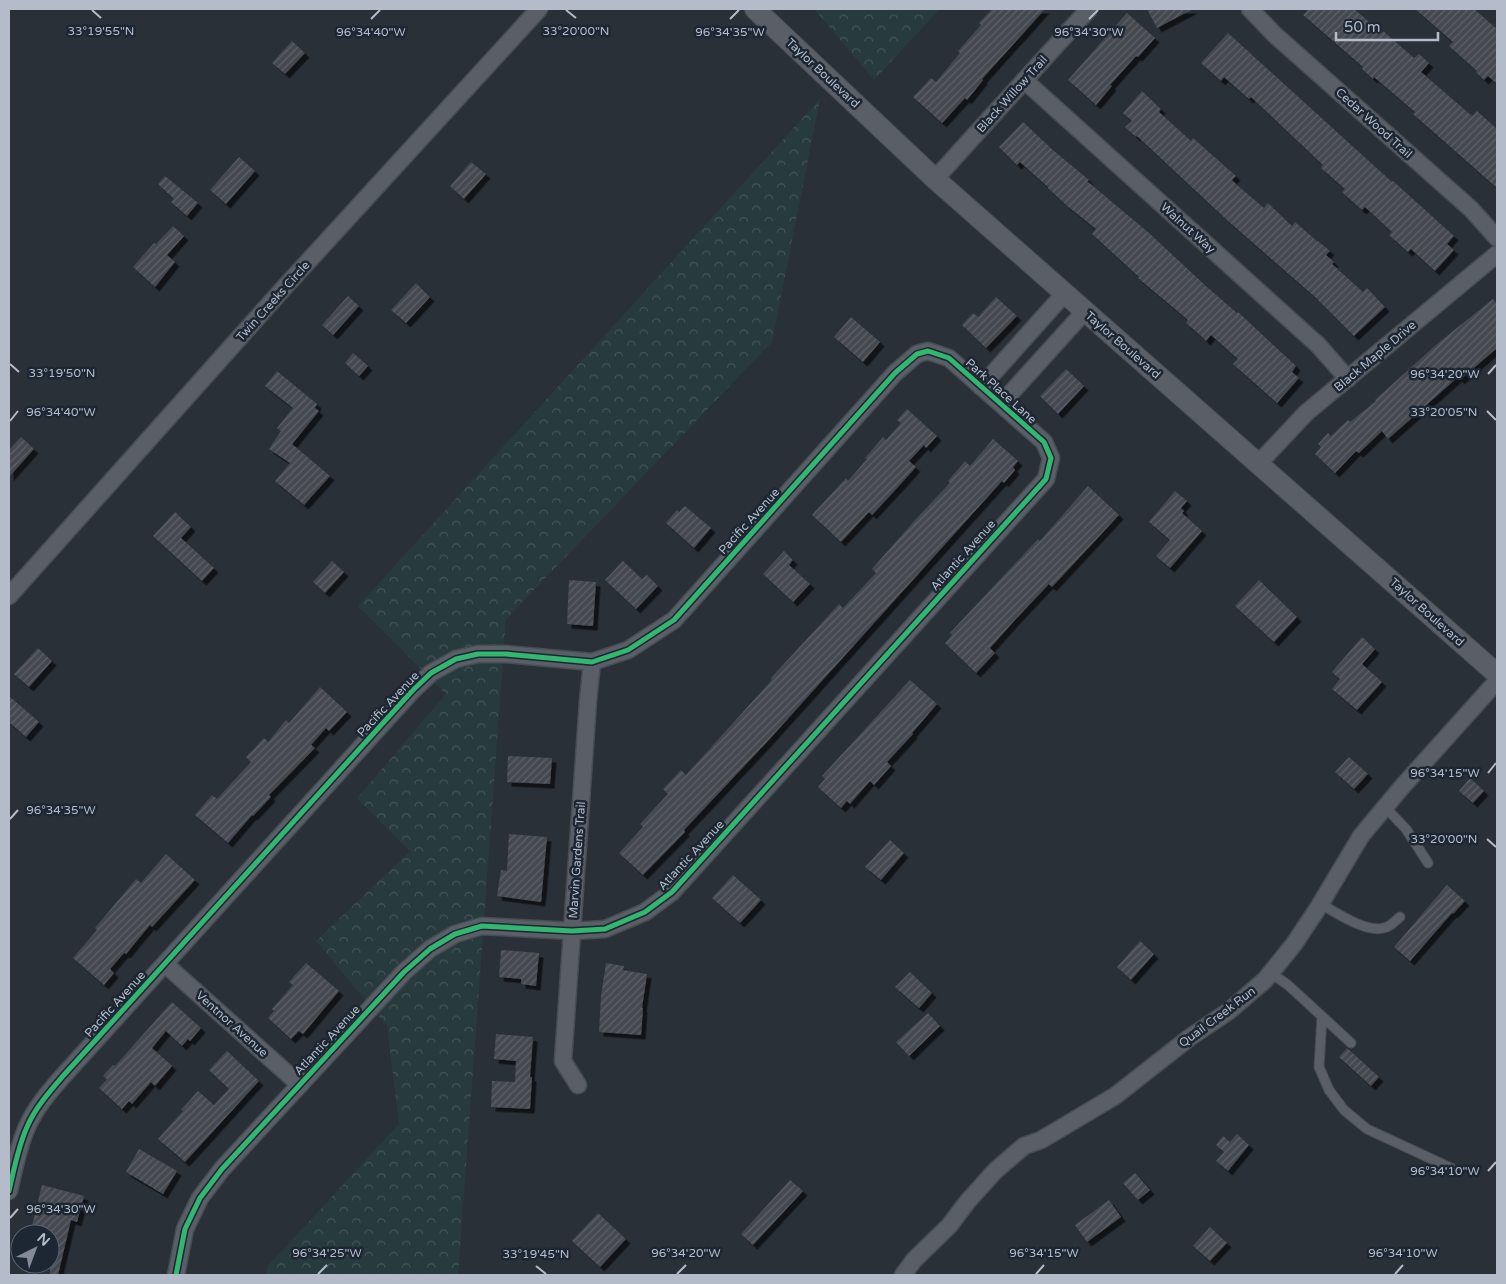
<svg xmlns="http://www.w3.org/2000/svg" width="1506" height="1284" viewBox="0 0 1506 1284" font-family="'Varela Round',sans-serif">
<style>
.forest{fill:url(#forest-crowns)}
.building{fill:url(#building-hatch);filter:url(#shadow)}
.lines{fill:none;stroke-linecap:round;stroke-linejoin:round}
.service-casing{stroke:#484c53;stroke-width:11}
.minor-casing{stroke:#484c53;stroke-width:19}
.tertiary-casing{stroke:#484c53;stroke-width:22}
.service{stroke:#5a5e66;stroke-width:9}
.minor{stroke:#5a5e66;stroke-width:16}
.tertiary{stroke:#5a5e66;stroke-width:20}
.cycleway-casing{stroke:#1d2633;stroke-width:8}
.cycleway{stroke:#33b770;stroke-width:5}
.ticks{fill:none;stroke:#b4bcc9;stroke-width:2}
.labels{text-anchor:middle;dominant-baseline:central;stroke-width:5;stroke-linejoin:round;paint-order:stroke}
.street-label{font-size:12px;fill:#b4bcc9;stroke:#1d2633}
.ticks-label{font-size:12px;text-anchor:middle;fill:#b4bcc9;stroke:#1d2633;stroke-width:5;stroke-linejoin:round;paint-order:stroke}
</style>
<defs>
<pattern id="forest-crowns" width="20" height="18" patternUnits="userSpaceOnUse" patternTransform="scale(1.25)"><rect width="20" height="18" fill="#273a3e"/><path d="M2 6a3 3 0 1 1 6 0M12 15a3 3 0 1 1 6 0" fill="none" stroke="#445559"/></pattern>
<pattern id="building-hatch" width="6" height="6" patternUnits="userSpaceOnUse" patternTransform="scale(1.25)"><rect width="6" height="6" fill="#444950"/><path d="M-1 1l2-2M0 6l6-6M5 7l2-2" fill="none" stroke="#5d6168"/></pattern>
<filter id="shadow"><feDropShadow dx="4.5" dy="4.5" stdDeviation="0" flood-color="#0009"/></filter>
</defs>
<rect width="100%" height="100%" fill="#2a3038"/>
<path class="forest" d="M814,9H940L874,80Z
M820,99L772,342L506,619L458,1275H266L268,1266L399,1124L387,1026L316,941L410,851L357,798L446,694L358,606Z"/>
<path class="building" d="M992,9H1045L982,79L983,80L967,100L965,98L942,123L913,97L931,78L936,82L960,53L958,51L981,25L979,23Z
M1147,9H1193L1157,28Z
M1309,9H1354L1382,33L1383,31L1414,58L1419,54L1429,63L1421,72L1472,116L1477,111L1497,129V188L1413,114L1415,112L1374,77L1373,79L1362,69L1363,67L1303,15Z
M1415,9H1474L1497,29V84L1488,76L1484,80L1476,72L1477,71L1449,46L1453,42Z
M1127,13L1155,38L1138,57L1136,56L1110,85L1112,86L1096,105L1068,80Z
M1228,33L1392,182L1393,181L1454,236L1447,244L1454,250L1435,271L1411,249L1408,252L1389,235L1392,232L1365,207L1362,210L1342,192L1345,189L1321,168L1323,165L1251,97L1249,99L1224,77L1221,81L1201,63Z
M292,41L305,53L285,74L272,63Z
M1142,91L1161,109L1159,112L1191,141L1193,138L1236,176L1232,180L1237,185L1264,208L1268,203L1292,226L1295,222L1318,242V241L1330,251L1326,255L1334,262L1332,264L1363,292L1367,288L1385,307L1354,336L1315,297L1228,221L1137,136L1136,137L1125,127L1132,121L1123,113Z
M1023,122L1054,151L1089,180L1087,181L1149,233L1207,287L1237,313L1238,312L1296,366L1292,372L1299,378L1277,403L1233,364L1238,359L1211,335L1206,341L1200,335L1186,323L1188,320L1138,278L1139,277L1092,234L1096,229L1066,205L1048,188V187L1020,162L1017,165L999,147Z
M239,157L255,171L226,204L210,190Z
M471,162L486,174L464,199L450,186Z
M165,176L198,203L187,216L171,202L174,199L158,184Z
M173,226L184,236L167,255L175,262L155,287L133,267L154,243L156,244Z
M416,283L430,297L406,323L391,310Z
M348,296L359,306L333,335L322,325Z
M996,297L1017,316L986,348L962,325L973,313L978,317Z
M1493,299L1497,304V348L1460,380L1458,377L1388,439L1382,431L1359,453L1356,451L1335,473L1315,454L1321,447L1318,444L1328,433L1331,436L1348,420L1350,422L1376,401L1375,400L1437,344Z
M851,317L880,342L863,362L834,337Z
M353,353L368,366L359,376L345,363Z
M1066,369L1084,386L1058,414L1040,396Z
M277,371L317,404L315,408L319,411L292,444L330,476L304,505L275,481L290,463L269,449L281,431L277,428L293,408L265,386Z
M907,409L937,436L926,448L924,445L909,461L916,467L898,487L872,515L869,512L841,542L812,515L846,478L848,481L867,459L865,458L883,437L886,440L901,423L897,420Z
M21,437L34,449L9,477V450Z
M993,439L1018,461L1013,467L1015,470L1004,483L1002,481L766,743L684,830L685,832L643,875L619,853L643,827L640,824L668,794L663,789L681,770L686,775L772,680L771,678L839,604L843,608L876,573L872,569L916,519L950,483L948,481L965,461L970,466Z
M1088,486L1119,515L1052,587L1049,584L1014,621L990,648L995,653L976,673L945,643L952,635L950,633L1038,539L1040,541Z
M1175,491L1187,501L1181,508L1184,511L1182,513L1202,531L1170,568L1156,556L1170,540L1149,522Z
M685,506L711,528L694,548L666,523L677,510L679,512Z
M175,512L191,527L181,538L214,568L202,581L153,536Z
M784,551L793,560L789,565L810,584L793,602L763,574Z
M332,561L344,572L325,593L313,582Z
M623,561L642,579L647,575L658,586L636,609L605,580Z
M569,580L596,582L593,626L567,624Z
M1259,580L1297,617L1274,642L1235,606Z
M1362,637L1375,649L1362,664L1382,682L1357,710L1332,689L1340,679L1332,672Z
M38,648L52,661L29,687L14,674Z
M910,680L937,704L912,733L913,734L887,762L891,766L874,785L870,781L850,804L847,801L841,808L818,787L825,779L822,776Z
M320,687L347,712L329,731L326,728L311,745L315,748L269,795L271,797L253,816L252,815L228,843L195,815L212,795L217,799L251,762L246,757L264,738L268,742L286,720L289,723Z
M9,696L39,722L26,737L9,722Z
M508,756L552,758L550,784L507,782Z
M1349,757L1368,774L1354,789L1335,772Z
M1470,778L1484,791L1473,803L1459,791Z
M509,834L547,837L541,902L497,896L501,870L507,871Z
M890,840L904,853L881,880L865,867Z
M166,854L195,880L152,927L150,925L126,954L124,953L110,969L114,973L104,985L73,958L97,930L95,928L136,879L141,883Z
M733,875L761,900L740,923L712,898Z
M1447,885L1465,901L1453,914L1452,913L1410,961L1394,947Z
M1140,941L1154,954L1131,980L1117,967Z
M501,950L539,953L536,986L521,984V979L499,977Z
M306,963L339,991L303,1034L299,1031L291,1039L268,1018L274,1011L272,1009L293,985L289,982Z
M606,963L624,966L623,970L647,974L642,1008H643L641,1035L599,1032L601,996Z
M910,972L932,993L919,1008L895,987Z
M172,1002L201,1028L190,1041L188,1039L182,1046L166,1031L152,1048L172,1066L155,1086L151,1082L132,1104L129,1101L122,1109L99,1088L107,1079L103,1076L113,1065L115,1066Z
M928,1013L940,1026L909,1056L896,1042Z
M496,1034L533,1037L530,1077H532L530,1109L491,1107L492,1081L515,1082L516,1061L494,1059Z
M1347,1048L1379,1077L1371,1086L1339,1057Z
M227,1051L259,1081L185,1162L158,1139L183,1111L181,1110L198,1091L214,1105L229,1089L209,1070Z
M1237,1134L1249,1145L1228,1171L1216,1161L1224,1152L1216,1145L1223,1136L1230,1142Z
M139,1149L177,1171L163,1194L126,1172Z
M1135,1173L1150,1190L1138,1200L1123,1183Z
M790,1180L803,1191L753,1245L741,1234Z
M42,1185L84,1196L77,1222L71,1220L58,1275H50V1234H30Z
M1109,1200L1121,1217L1087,1242L1075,1225Z
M598,1213L626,1239L600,1267L572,1241Z
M1210,1227L1227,1243L1210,1261L1193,1246Z"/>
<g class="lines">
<g class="service-casing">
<path id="service" d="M1385,807L1406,829L1428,863
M1321,904C1337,913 1368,935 1387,927C1392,925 1396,920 1400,917
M1271,973L1288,985L1351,1043
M1322,1017L1319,1067L1329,1090L1344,1110L1367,1129L1451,1168"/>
</g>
<g class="minor-casing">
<path id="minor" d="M1250,9L1274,34L1471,209L1497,238
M1024,80L1318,345L1348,379
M935,179L1089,9
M981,387L1065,293
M1001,404L1085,311
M1259,463L1306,413L1497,254
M9,596L282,290L539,9
M165,964L300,1085
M578,1085L563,1061L588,701L592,662
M9,1191C14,1169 18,1147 27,1127C35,1108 50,1091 63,1076L412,691L431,673L456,659L478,654H506L592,662L628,650L674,620L895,373L917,354L928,351L949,358L1044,442L1051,458L1046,479L672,892L645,912L605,929L572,931L482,926L455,934L430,949L404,972L222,1169L200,1198L185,1229L176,1275
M903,1275L914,1260L949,1226L968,1201L995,1171L1024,1146L1041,1140L1115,1096L1189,1038L1229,1011L1265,980L1294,944L1318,908L1361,836L1401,788L1497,681"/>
</g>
<g class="tertiary-casing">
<path id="tertiary" d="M755,9L935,179L1497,674"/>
</g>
<use href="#service" class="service"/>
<use href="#minor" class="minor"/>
<use href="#tertiary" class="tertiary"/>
<g class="cycleway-casing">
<path id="cycleway" d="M9,1191C14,1169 18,1147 27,1127C35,1108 50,1091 63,1076L412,691L431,673L456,659L478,654H506L592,662L628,650L674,620L895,373L917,354L928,351L949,358L1044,442L1051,458L1046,479L672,892L645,912L605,929L572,931L482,926L455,934L430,949L404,972L222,1169L200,1198L185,1229L176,1275"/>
</g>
<use href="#cycleway" class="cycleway"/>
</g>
<path class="ticks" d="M92,10L101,18M566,10L576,18M371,19L380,10M730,19L739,10M1089,19L1098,10M10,364L19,372M1488,374L1496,365M1487,411L1496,420M10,421L18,411M1488,773L1496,763M10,819L18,810M1487,839L1496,847M1488,1171L1496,1162M10,1218L18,1209M536,1266L546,1274M318,1274L327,1265M677,1274L686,1265M1036,1274L1044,1265M1395,1274L1403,1265"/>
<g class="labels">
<g class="street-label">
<text transform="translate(823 73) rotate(43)">Taylor Boulevard</text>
<text transform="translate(1012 94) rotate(-48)">Black Willow Trail</text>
<text transform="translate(1374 123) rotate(42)">Cedar Wood Trail</text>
<text transform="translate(1188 228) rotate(42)">Walnut Way</text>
<text transform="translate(273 301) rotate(-48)">Twin Creeks Circle</text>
<text transform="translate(1123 345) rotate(41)">Taylor Boulevard</text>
<text transform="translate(1375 356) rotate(-40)">Black Maple Drive</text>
<text transform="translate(1001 391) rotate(42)">Park Place Lane</text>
<text transform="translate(749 521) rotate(-48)">Pacific Avenue</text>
<text transform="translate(963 555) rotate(-48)">Atlantic Avenue</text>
<text transform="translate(1427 612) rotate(42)">Taylor Boulevard</text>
<text transform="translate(388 704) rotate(-47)">Pacific Avenue</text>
<text transform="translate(691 855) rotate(-47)">Atlantic Avenue</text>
<text transform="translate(577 860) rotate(-86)">Marvin Gardens Trail</text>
<text transform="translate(115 1004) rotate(-48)">Pacific Avenue</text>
<text transform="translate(1217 1017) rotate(-37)">Quail Creek Run</text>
<text transform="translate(232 1024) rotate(42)">Ventnor Avenue</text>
<text transform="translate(327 1040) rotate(-47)">Atlantic Avenue</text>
</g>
</g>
<g class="ticks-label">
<text x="101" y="35">33°19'55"N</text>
<text x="576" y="35">33°20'00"N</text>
<text x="371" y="36">96°34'40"W</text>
<text x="730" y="36">96°34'35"W</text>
<text x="1089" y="36">96°34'30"W</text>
<text x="62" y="377">33°19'50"N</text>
<text x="1445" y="378">96°34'20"W</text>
<text x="1444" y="416">33°20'05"N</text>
<text x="61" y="416">96°34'40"W</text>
<text x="1445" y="777">96°34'15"W</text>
<text x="61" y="814">96°34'35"W</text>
<text x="1444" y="843">33°20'00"N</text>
<text x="1445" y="1175">96°34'10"W</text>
<text x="61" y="1213">96°34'30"W</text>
<text x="327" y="1257">96°34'25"W</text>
<text x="686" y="1257">96°34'20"W</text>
<text x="1044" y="1257">96°34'15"W</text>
<text x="1403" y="1257">96°34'10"W</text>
<text x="536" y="1258">33°19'45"N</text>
</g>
<rect width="1506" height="1284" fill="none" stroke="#b4bcc9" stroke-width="20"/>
<g transform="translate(35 1249) rotate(42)"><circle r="24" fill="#1d2633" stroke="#59626f"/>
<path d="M0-4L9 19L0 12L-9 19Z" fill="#848b96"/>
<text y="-8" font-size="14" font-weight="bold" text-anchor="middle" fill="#b4bcc9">N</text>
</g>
<path d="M1336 32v8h102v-8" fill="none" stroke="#b4bcc9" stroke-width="2.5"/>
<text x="1344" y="32" font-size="15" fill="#b4bcc9" stroke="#1d2633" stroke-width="4" paint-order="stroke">50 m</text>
</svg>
